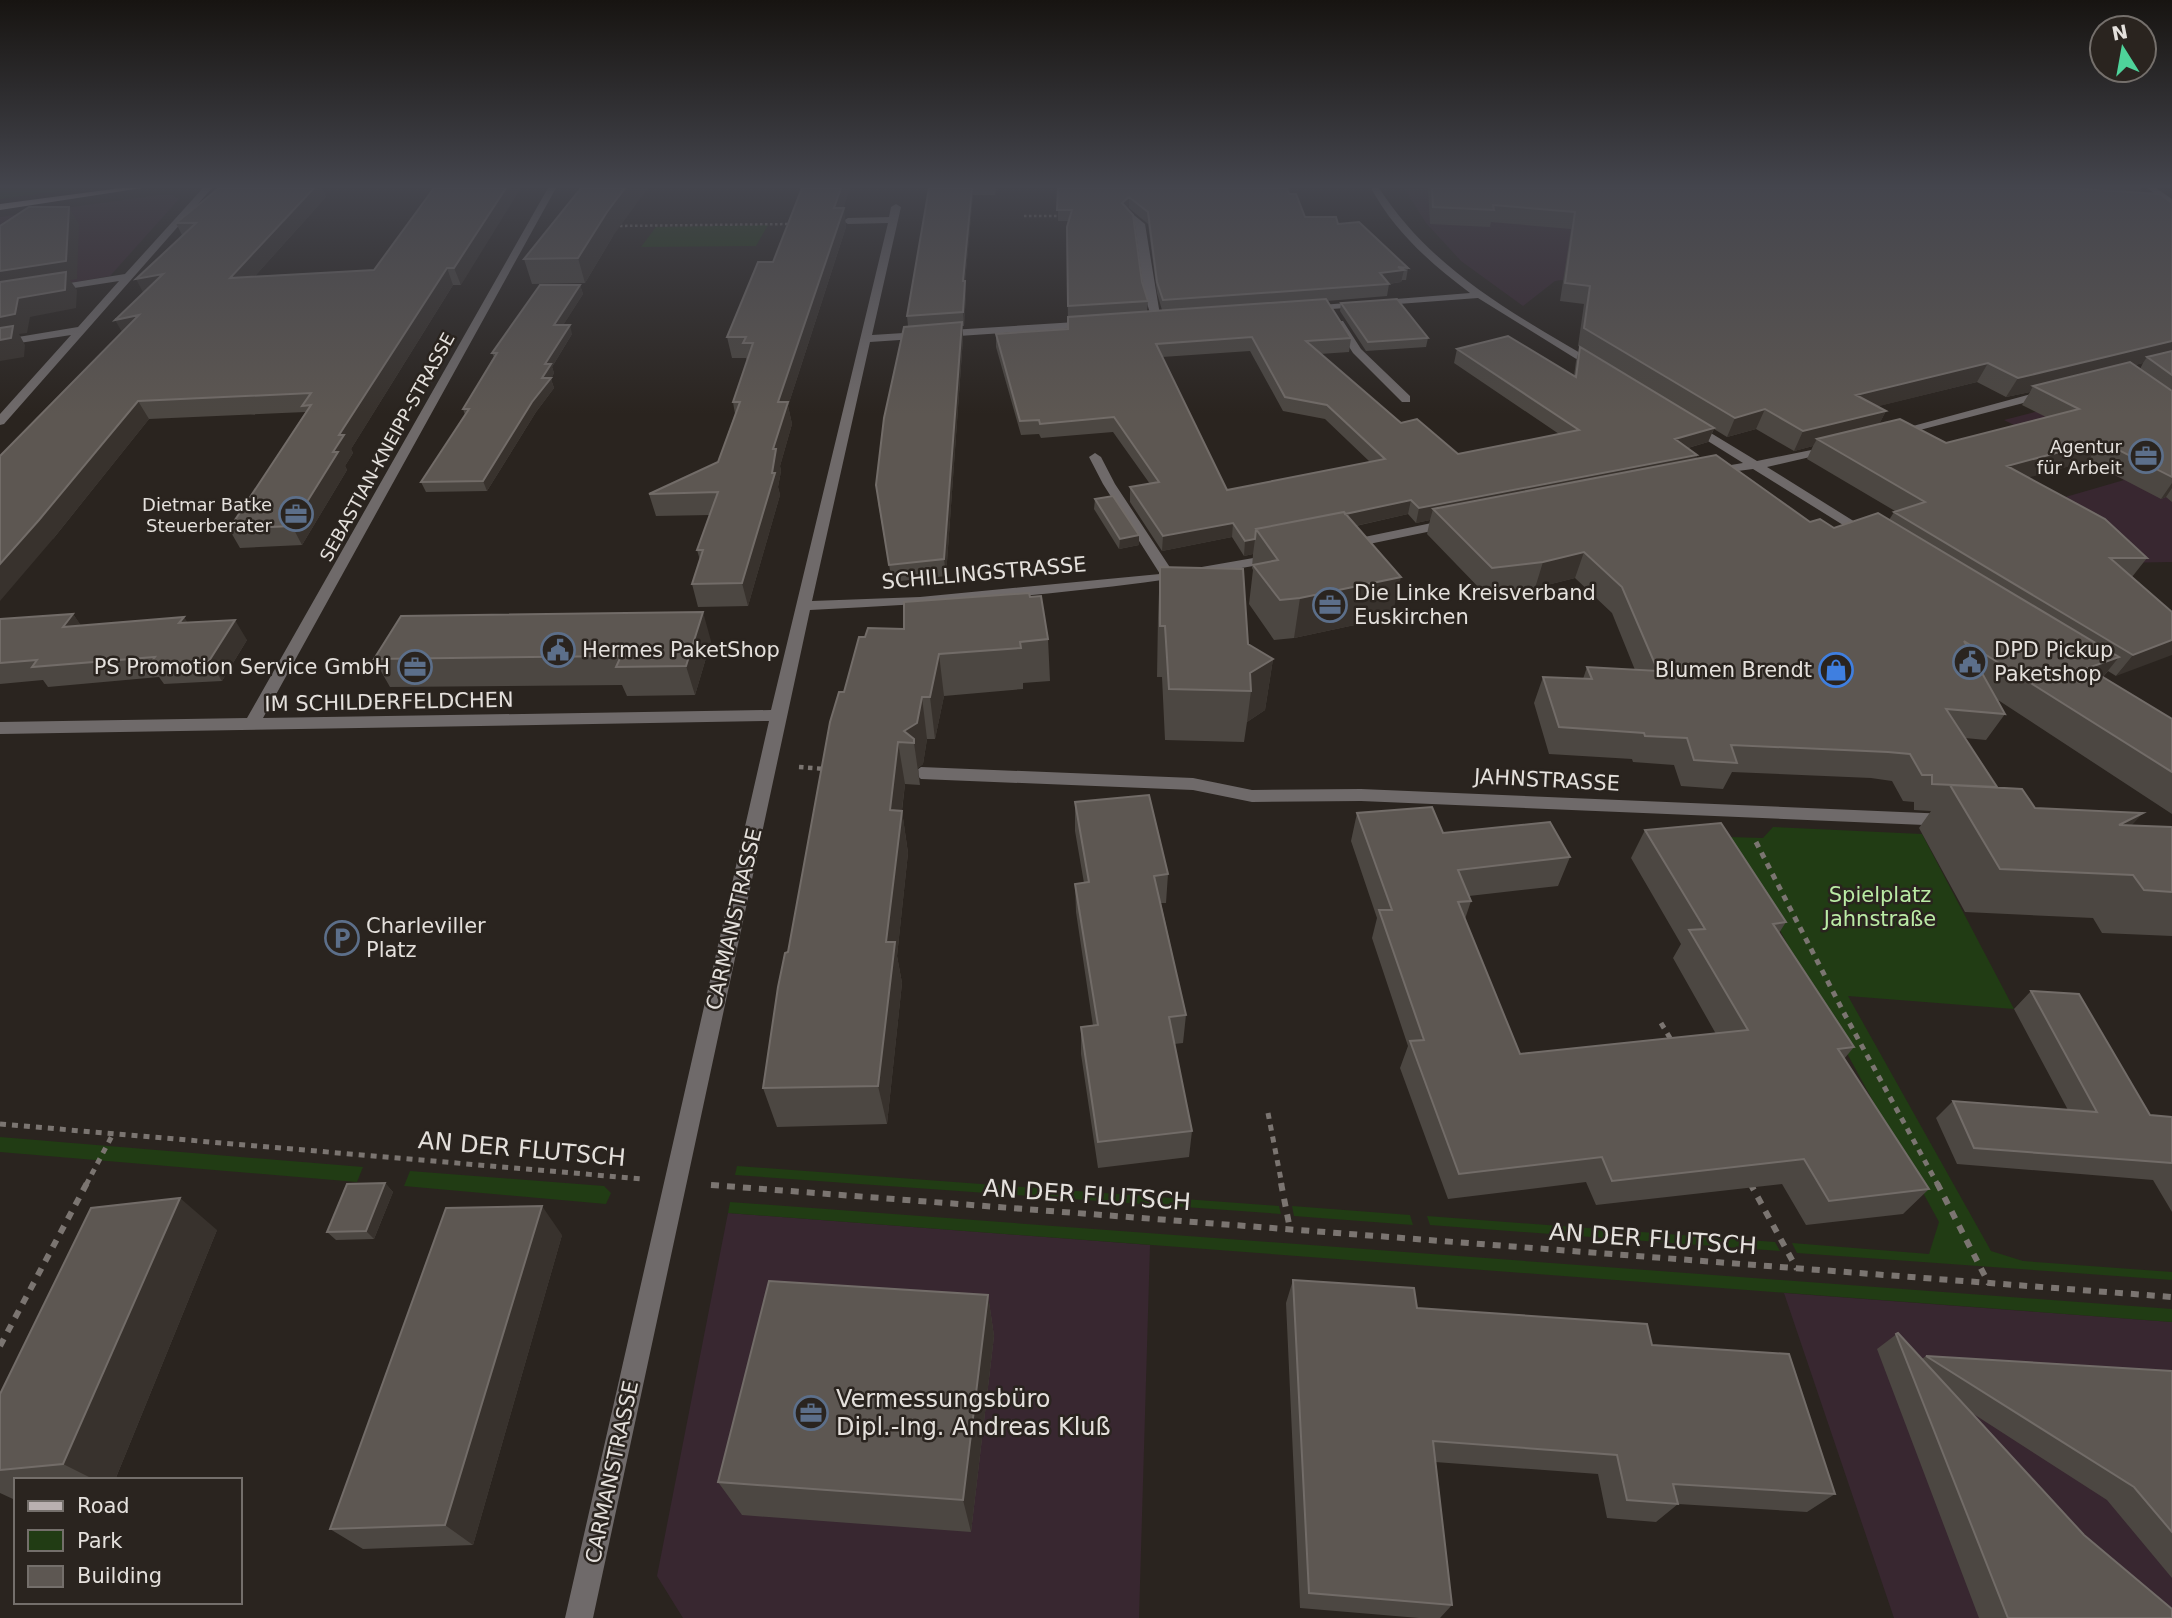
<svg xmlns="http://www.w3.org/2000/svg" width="2172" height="1618" viewBox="0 0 2172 1618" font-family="'DejaVu Sans',sans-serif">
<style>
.commercial{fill:#382730}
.education{fill:#39272e}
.green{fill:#213c14}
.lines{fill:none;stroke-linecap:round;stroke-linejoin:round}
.path-far3{stroke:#7b7571;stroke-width:2.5;stroke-dasharray:2.5 2.5;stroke-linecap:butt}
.path-far2{stroke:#7b7571;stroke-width:4.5;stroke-dasharray:4.5 4.5;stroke-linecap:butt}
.path-far1{stroke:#7b7571;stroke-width:5;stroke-dasharray:6 6;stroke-linecap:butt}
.path{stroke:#7b7571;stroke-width:6;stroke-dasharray:8 8;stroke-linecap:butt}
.minor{fill:#6f6a6a;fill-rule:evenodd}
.major{fill:#b9b0b0;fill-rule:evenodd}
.wall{fill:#4c4742;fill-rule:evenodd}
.shaded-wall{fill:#38322d}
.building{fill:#5d5752;stroke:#726c68;stroke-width:2;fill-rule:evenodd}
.labels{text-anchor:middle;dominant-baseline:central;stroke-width:5;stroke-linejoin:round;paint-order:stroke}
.far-poi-label{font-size:18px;fill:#e4e0dc;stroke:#2a241f;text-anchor:end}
.far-street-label{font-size:18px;fill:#e4e0dc;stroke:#2a241f}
.street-label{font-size:21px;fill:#e4e0dc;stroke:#2a241f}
.poi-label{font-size:21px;fill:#e4e0dc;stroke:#2a241f;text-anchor:start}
.park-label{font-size:21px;fill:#baeba5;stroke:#2a241f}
.near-street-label{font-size:24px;fill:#e4e0dc;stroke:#2a241f}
.near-poi-label{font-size:24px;fill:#e4e0dc;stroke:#2a241f;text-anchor:start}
</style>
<rect width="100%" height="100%" fill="#2a241f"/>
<path class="commercial" d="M1404,188H1586L1617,287L1561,280L1555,281L1523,306L1461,261L1426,223Z
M2109,393L2172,432V562L2116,563L2021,510L2124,480L2004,420Z
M728,1213L1150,1245L1139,1618H683L657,1576Z
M1784,1293L2172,1322V1618H1894Z"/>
<path class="education" d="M159,195H172L179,199L110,276L0,295V217Z"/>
<path class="green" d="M0,188H81L0,199Z
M768,225L756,246L641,247L656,227Z
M1773,827L1922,834L2014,1009L1848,996L1991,1251L2023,1261L2172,1272V1280L1797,1253L1792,1243L1929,1254L1939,1222L1729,837L1763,838Z
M0,1137L363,1167L357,1182L0,1152Z
M737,1166L1279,1206L1281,1214L735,1175Z
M410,1171L604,1186L611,1193L606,1204L404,1186Z
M730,1202L2172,1309V1322L728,1213Z
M1292,1206L1410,1215L1413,1225L1294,1216Z
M1427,1216L1775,1242L1780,1251L1430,1225Z"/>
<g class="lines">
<path class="path-far3" d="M1024,216H1062
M615,226L791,224"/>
<path class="path-far2" d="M799,767L825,769"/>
<path class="path-far1" d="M1756,842L1845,1015L1938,1185
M1661,1023L1673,1043
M1268,1113L1282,1185
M0,1124L643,1179
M86,1185L114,1132"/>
<path class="path" d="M1281,1183L1290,1229
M1750,1183L1797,1269
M1937,1183L1989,1284
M711,1185L2172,1297
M0,1346L87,1183"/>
<path class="minor" d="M203,188H212L4,424L0,425V414L71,335L0,346V340L78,327L119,281L49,292L44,289L45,287L125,274Z
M548,188H556L263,718L771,710L888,223L848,224L843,221L848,218L889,217L891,207L896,204L901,207L872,335L1092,321L1097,324L1092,327L870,342L812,601L920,597L1160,574L1103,484L1089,457L1095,453L1101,457L1115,484L1173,572L1276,554L1283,558L1276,562C1122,590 966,603 810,610L593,1618H565L769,721L0,734V722L247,718Z
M1371,188H1379C1433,272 1518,316 1602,366V370H1594L1478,298L1305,311L1304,309L1309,306L1470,293C1430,263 1394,231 1371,188Z
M2147,188H2156L2172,199V206Z
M1129,211L1145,224L1161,321L1152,319L1144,294L1135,225L1124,214Z
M1335,321H1343L1361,349L1410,396V402H1402L1353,353L1334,323Z
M2046,390L2052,394L2050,396L1893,437L1887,433Z
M1691,421L1757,461L1836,445V451L1767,467L1876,535L1869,539L1864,538L1753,469L1707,475V469L1743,463L1687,428V422Z
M1451,519L1456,520V526L1345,549L1338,545L1345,541Z
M921,767L1193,778L1252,790L1361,789L1948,814L1954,815L1957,820L1954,825L1948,826L1361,801L1252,802L1193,790L921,779L913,773Z"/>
<path class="major" d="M121,188H142L0,210V204Z"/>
</g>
<path class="wall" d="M219,188H322L326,197L255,276L374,270L434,188L461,285H453L351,449L353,453L345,466L347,470L302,545L240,548L229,529L305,413V412L149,419L53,539L122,332L143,293L182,235L176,223Z
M802,188H850L843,208L846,227L788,406L792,424L780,466L781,471L778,487L780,495L748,606L698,607L692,584L700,560L697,550L710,515L656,516L649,494L718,462L735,414L733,402L747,360L746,358H732L727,337L773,262Z
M929,188H996L995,195H973L965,281L966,294L964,326H962L963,338L946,576L892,582L878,502L908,326L907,316Z
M1058,188L1289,194L1305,217L1338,224L1408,268L1406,280H1402L1401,282L1389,284L1387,296L1327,301L1351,338L1349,352L1320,354L1401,423L1458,454L1559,434L1454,363L1457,349L1574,376L1576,361L1580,347L1578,346L1584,304L1560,301L1571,229L1491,222L1490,227L1430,224L1428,188H2142L2140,192L2172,203V502L2166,497L2161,499L2088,461L2028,477L2147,558L2132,577L2172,612L2116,676L2108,671L2103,677L2172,719V814L1998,700L2005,714L1986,740L1965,738L1996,787L2035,808L2132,825L2172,827V936L2102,933L2093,918L1965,912L1919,828L1931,811L1914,810V802L1903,801L1892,781L1871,778L1732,772L1723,789L1681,786L1674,765L1633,762L1632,759L1549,754L1534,703L1543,677L1583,679L1587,667L1635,670L1612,613L1575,578L1535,588L1485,594L1427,534L1430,520L1416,523L1408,514L1356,526L1392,617L1294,638L1274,640L1249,604L1253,570L1252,568L1253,554L1244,556L1232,537L1162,551L1130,502V487L1150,484L1113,432L1041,438L1039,434L1021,435L996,347V334L1068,329L1067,227L1068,221H1058ZM1129,208L1148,224L1157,293L1162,310L1147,311L1148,301L1142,282L1128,209ZM1250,351L1283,411L1325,419L1370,462L1227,490L1162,357ZM2143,363L2140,369L2135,365ZM1977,382L2006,397L2030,392L2022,405L2046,417L1946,443L1879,424L1886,411L1878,406ZM1714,429L1727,437L1756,429L1794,451L1813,446L1807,459L1895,511L1894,512L1889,520L1834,528L1810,522L1696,459L1697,455L1688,448L1708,442Z
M613,236L585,283L532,284L524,259Z
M580,285L583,294L563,325L572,334L552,367L554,373L551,379L554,388L536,412L487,491L426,492L421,482L465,415L463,409L494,357L492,353Z
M1341,303L1428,338L1426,347L1366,351L1340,311Z
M1095,499L1139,545L1119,549L1094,509Z
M1160,567L1248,644L1273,659L1265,710L1247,722L1244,742L1165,740L1162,677H1157L1158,617Z
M1030,597L1048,639L1050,681L1023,683V689L944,696L935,739H927L923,764L918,768L920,785L905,784L902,811L908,853L897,956L902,983L887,1124L777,1127L763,1088L788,952L844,692L865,637L904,629Z
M73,614L81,626L184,617L187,623L247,640L222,681L164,684L159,677L48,687L43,680L0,684V619Z
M711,641L695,695L627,696L622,685L390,687L374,659Z
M1075,802L1168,874L1166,903H1161L1186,1015L1183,1043L1174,1044L1192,1131L1189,1157L1098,1168L1081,1054V1027L1093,1026L1076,912L1075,884L1084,883L1075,831Z
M1357,813L1443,833L1570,857L1558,886L1469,896L1471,901L1465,919L1520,1054L1716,1034L1673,958L1681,944L1631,858L1645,830L1786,922L1779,933L1854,1047L1844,1059L1929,1189L1903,1214L1806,1225L1782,1184L1596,1205L1586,1182L1448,1199L1400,1068L1408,1046L1372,938L1377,918L1351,841Z
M2031,991L2150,1115L2172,1117V1212L2153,1180L1957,1164L1936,1118L1953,1101L2068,1110L2014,1009Z
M385,1183L393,1192L374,1239L336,1240L327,1232Z
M217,1230L115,1480H16V1498L13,1499L0,1493V1394Z
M562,1235L473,1545L363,1549L330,1529Z
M1293,1280L1417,1308L1835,1494L1807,1512L1678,1504L1656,1522L1607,1518L1598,1474L1435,1462L1452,1605L1440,1618H1419L1300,1608L1286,1303Z
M988,1295L994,1336L971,1532L742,1515L718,1482Z
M1898,1333L1922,1359L1926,1356L2172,1371V1578L2107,1500L1972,1413L2084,1535L2172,1618H1979L1877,1349Z"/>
<path class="shaded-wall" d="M314,188H322L326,197L238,295L230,278Z
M506,188H521L461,285L454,268Z
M625,188H648L613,236L585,283L578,258L607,212Z
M841,188H850L837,227L834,208Z
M972,188L973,195L964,294L963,281Z
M1129,197V208L1121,214L1122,203Z
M69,207L79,224L77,279L70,280L77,290L76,308L30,317L27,333L19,334L25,345L24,357L0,361V271Z
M844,208L846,227L788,406L792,424L780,466L781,471L778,487L780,495L748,606L742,583L772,473L778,402Z
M447,268L453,285L351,449L353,453L345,466L347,470L302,545L292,526L333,452L339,435Z
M1404,270L1401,282L1378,285L1380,273Z
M163,274L145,296L136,279Z
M965,281L966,294L964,326L963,312Z
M580,285L583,294L557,335L554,325Z
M139,315L125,337L115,320Z
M962,322L963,338L946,576L944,559Z
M570,325L572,334L552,367L554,373L551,379L554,388L536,412L487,491L483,481L542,378L545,364Z
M2172,341V356L2147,357L2143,363L2040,389L2033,386L2030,392L2006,397L2018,378Z
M1988,363L1977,382L1847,414L1856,395Z
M138,401L149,419L53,539L0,601V564Z
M1765,409L1756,429L1727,437L1735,418Z
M1886,411L1876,430L1817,439L1813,446L1794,451L1803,431Z
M1714,428L1708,442L1670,453L1675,439Z
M2101,441L2088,461L1995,487L2007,466Z
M1697,455L1692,470L1433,509L1430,520L1416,523L1419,508Z
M2172,483V488L2166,497L2161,499Z
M1411,500L1408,514L1328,532L1325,519Z
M1233,523L1232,537L1162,551L1163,536Z
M1139,535V545L1119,549L1120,539Z
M1255,539L1253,554L1244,556L1245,541Z
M1584,552L1575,578L1535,588L1543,562Z
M1401,577L1392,617L1294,638L1300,598Z
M703,612L711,641L695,695L686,666Z
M73,614L87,634L63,627Z
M184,617L197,637L179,623Z
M235,620L247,640L222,681L209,661Z
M2172,640V655L2116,676L2133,655Z
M939,654L944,696L935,739L930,697Z
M2119,657L2098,683L2088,668Z
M1273,659L1265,710L1247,722L1251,691L1250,673Z
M922,697L927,739L923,764L918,768L920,785L914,743L904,731Z
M898,742L905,784L899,833L902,811L908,853L897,956L902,983L887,1124L878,1086L886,942L890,810Z
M2143,813L2104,856L2119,825Z
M385,1183L393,1192L374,1239L366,1231Z
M180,1198L217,1230L115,1480H95L63,1464Z
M542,1206L562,1235L473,1545L445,1525Z
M988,1295L994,1336L971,1532L963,1500Z"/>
<path class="building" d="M219,188H314L230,278L374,270L434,188H506L454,268H447L339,435H344L333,452H338L292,526L229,529L311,405L302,406L311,393L138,401L39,520L0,564V456L139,315L115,320L163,274L136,279L196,223H176Z
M581,188H625L607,212L578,258L524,259Z
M802,188H841L834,208H844L778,402H788L773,449H776L772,473H775L742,583L692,584L703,550H697L718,492L649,494L718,462L740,402H733L753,343H743L746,337H727L758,262H773Z
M929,188H972L963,281H965L963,312L907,316Z
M1058,188H1287L1289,194H1296L1305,217H1336L1338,224L1359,222L1408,268L1398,267L1404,270L1380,273L1389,284L1163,300L1157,282L1148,212L1129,197L1122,203L1133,215L1142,282L1148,301L1068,306L1067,227L1072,210H1057Z
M1432,188H2064L2160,194L2172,203V277H2171H2172V341L2018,378L1988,363L1856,395L1886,411L1803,431L1765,409L1735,418L1584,328L1590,286L1565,283L1575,212L1493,205L1494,210L1433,207Z
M29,207H69L66,261L0,271V226Z
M66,272L65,290L18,298L15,314L0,317V282Z
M540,285H580L554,325H570L545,364H551L542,378H551L532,402L483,481L421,482L469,409H463L497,353H492Z
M1326,299L1351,338L1306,341L1401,423L1417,419L1458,454L1579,430L1457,349L1508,336L1576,377L1580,347L1714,428L1675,439L1697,455L1419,508L1411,500L1345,514L1344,512L1256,529L1255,539L1245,541L1233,523L1163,536L1130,487L1159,482L1114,417L1040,424L1039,420L1020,421L996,334L1068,329V317ZM1252,337L1285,397L1327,405L1385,459L1227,490L1156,344Z
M1397,299L1428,338L1368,342L1341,303Z
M962,322L944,559L889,565L876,485L884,418L904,327Z
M13,326L11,338L0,340V328Z
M2172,351V375L2147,357Z
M2130,362L2172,391V477L2101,441L2007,466L2105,519L2147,558H2110L2172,612V640L2133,655L1894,512L1925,502L1817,439L1900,419L1946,443L2079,409L2033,386Z
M1716,455L1810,522L1820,519L1834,528L1878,513L2119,657L2088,668L2172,719V772L1964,641L2005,714L1946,709L1997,787L1932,784V775H1922L1910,754L1888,752L1731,745L1737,763L1694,760L1687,738L1645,736L1644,733L1559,727L1543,677L1592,679L1587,667L1658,671L1622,587L1584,552L1543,562L1492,568L1433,509Z
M1113,496L1139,535L1120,539L1095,499Z
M1344,512L1401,577L1300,598L1280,600L1253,565L1278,560L1256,529Z
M1160,567L1243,569L1248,644L1273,659L1250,673L1251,691L1169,689L1165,626H1160Z
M1029,593L1030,597L1041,596L1048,639L1020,642L1021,648L939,654L930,697H922L917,723L904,731L914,739V743L898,742L890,810L902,811L886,942H895L878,1086L763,1088L778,987L785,953L788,952L830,722L839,692H844L859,637H865L868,628L904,629V602Z
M703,612L686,666L616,667L621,656L374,659L401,616Z
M73,614L63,627L184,617L179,623L235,620L209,661L150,664L155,657L32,667L37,660L0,663V619Z
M1950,785L2022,789L2035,808L2143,813L2119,825L2172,827V892L2144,890L2133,875L2000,869Z
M1149,795L1168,874L1154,876L1186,1015L1169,1017L1192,1131L1098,1142L1081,1027L1098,1025L1075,884L1089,882L1075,802Z
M1432,807L1443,833L1550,822L1570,857L1458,870L1471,901L1458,902L1520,1054L1748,1030L1689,930L1705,929L1645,830L1721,823L1786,922L1773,924L1854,1047L1838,1049L1929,1189L1829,1201L1804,1159L1612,1181L1602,1157L1459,1174L1410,1041L1424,1040L1379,910H1392L1357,813Z
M2031,991L2079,994L2150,1115L2172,1117V1163L1974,1148L1953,1101L2097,1112Z
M385,1183L366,1231L327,1232L347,1184Z
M180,1198L63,1464L0,1470V1394L91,1208Z
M542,1206L445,1525L330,1529L446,1208Z
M1293,1280L1414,1288L1417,1308L1647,1324L1652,1345L1789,1354L1835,1494L1673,1484L1678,1504L1627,1500L1617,1455L1433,1441L1452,1605L1309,1593Z
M769,1281L988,1295L963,1500L718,1482Z
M1898,1333L2084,1535L2172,1609V1618H2008L1896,1334Z
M1926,1356L2172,1371V1532L2134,1487Z"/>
<linearGradient id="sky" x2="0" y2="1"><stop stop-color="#171411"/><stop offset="0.45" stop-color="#44454d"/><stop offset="1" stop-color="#44454d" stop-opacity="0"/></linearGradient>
<rect width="2172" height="414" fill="url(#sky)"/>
<defs>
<g id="office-ring" transform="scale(1.75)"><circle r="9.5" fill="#2a241f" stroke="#5c6f8a" stroke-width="1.5"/><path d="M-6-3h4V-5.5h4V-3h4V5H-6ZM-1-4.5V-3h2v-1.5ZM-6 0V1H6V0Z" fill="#5c6f8a"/></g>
<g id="civic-ring" transform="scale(1.75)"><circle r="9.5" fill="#2a241f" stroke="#5c6f8a" stroke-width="1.5"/><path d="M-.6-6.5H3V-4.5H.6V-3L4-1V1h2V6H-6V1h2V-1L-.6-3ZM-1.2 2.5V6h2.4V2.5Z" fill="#5c6f8a"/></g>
<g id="shop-ring" transform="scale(1.75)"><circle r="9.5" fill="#2a241f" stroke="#3f7fe0" stroke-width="1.5"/><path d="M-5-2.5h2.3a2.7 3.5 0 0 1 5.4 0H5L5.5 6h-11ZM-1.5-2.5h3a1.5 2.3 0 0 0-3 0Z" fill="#3f7fe0"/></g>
<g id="parking-ring" transform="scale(1.75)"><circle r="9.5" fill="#2a241f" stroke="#5c6f8a" stroke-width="1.5"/><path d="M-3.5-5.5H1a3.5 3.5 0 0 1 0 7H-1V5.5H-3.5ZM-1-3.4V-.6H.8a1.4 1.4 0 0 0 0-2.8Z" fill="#5c6f8a"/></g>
</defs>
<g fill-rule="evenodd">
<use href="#office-ring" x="2146" y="456"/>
<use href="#office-ring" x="296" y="514"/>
<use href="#office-ring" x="1330" y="605"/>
<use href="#civic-ring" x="558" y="650"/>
<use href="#civic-ring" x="1970" y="662"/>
<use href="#office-ring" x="415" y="667"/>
<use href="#shop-ring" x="1836" y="670"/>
<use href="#parking-ring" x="342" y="938"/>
<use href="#office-ring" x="811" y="1413"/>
</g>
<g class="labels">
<g class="far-poi-label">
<text x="2122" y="446">Agentur<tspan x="2122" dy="21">für Arbeit</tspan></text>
<text x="272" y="504">Dietmar Batke<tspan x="272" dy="21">Steuerberater</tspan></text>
</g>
<g class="far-street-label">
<text transform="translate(387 447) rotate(-61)">SEBASTIAN-KNEIPP-STRASSE</text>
</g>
<g class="street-label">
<text transform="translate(984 573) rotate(-5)">SCHILLINGSTRASSE</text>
<text transform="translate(389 702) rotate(-1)">IM SCHILDERFELDCHEN</text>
<text transform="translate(1547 780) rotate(3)">JAHNSTRASSE</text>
<text transform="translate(734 919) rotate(-77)">CARMANSTRASSE</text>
<text transform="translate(612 1472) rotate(-78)">CARMANSTRASSE</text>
</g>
<g class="poi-label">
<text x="1354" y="593">Die Linke Kreisverband<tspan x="1354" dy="24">Euskirchen</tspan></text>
<text x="582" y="650">Hermes PaketShop</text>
<text x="1994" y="650">DPD Pickup<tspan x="1994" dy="24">Paketshop</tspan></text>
<text x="390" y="667" text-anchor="end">PS Promotion Service GmbH</text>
<text x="1812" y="670" text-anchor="end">Blumen Brendt</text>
<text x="366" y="926">Charleviller<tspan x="366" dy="24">Platz</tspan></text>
</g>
<g class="park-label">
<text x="1880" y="895">Spielplatz<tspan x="1880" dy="24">Jahnstraße</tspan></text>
</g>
<g class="near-street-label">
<text transform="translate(522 1149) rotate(5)">AN DER FLUTSCH</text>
<text transform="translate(1087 1195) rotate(4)">AN DER FLUTSCH</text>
<text transform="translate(1653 1239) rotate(4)">AN DER FLUTSCH</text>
</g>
<g class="near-poi-label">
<text x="836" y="1399">Vermessungsbüro<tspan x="836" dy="28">Dipl.-Ing. Andreas Kluß</tspan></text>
</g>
</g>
<rect x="14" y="1478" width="228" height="126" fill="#2a241f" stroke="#746f6b" stroke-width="2"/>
<rect x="28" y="1501" width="35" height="10" fill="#b9b0b0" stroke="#746f6b" stroke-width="2"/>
<text x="77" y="1513" font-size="21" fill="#e4e0dc">Road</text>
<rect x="28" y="1530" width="35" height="21" fill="#213c14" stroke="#746f6b" stroke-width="2"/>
<text x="77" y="1548" font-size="21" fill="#e4e0dc">Park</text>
<rect x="28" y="1566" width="35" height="21" fill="#5d5752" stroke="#746f6b" stroke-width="2"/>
<text x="77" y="1583" font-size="21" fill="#e4e0dc">Building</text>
<g transform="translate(2123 49) rotate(349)"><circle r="33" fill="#2a241f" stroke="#746f6b" stroke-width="2"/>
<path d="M0-5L12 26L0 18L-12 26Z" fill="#4ed39a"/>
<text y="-10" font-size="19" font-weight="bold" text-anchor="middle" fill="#e4e0dc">N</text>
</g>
</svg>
